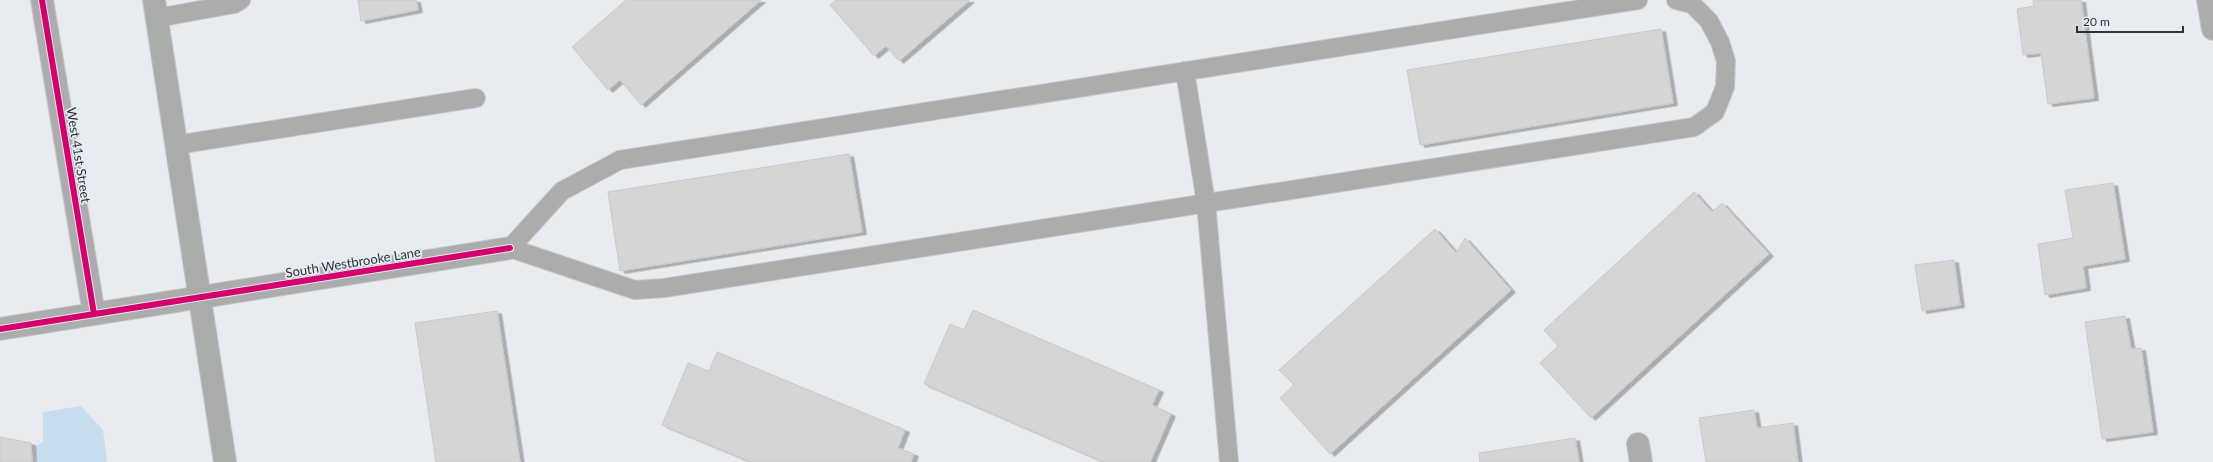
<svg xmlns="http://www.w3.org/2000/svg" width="2213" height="462" viewBox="0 0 2213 462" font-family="Lato,sans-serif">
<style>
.green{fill:#c8ddee}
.building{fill:#d5d5d6;stroke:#c9c9ca;filter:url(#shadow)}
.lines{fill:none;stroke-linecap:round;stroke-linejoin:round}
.lane-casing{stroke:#c4c7ca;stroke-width:20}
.street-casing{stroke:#c4c7ca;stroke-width:24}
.secondary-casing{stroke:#c4c7ca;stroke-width:24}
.lane{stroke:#abacab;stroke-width:18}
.street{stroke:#abacab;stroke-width:22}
.secondary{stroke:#aaabab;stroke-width:22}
.cycleway-casing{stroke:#e4ecf4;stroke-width:8}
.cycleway{stroke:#d6006c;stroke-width:6}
.labels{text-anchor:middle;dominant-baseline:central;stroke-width:3.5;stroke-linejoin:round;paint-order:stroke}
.street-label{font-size:13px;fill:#2f3235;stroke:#e4ecf4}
</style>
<defs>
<filter id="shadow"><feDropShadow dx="4.5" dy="2.5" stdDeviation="0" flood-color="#0004"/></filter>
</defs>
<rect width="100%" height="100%" fill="#e8ecf0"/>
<path class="green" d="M81,406L103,430L107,462H36V446L43,442V412Z"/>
<path class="building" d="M358,0H416L418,10L361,21Z
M626,0H761L641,105L620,80L608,90L572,47Z
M836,0H970L899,61L886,46L874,56L830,5Z
M2033,0H2081L2094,98L2048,104L2041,53L2023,55L2017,9L2034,6Z
M1661,29L1673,103L1420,145L1407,70Z
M849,154L862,232L620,271L608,192Z
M2113,183L2125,259L2083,266L2086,288L2045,295L2038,244L2073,238L2065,190Z
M1694,192L1712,212L1722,203L1769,254L1591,418L1540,363L1558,346L1544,330Z
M1435,229L1456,253L1465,238L1511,290L1330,454L1280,398L1294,385L1279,370Z
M1954,260L1960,305L1922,311L1915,265Z
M973,310L1159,390L1152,405L1171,414L1150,462H1104L924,384L950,324L964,330Z
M497,311L520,462H436L415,323Z
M2125,316L2131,349L2141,348L2153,432L2102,439L2085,322Z
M717,352L905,430L898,448L914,454L911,462H751L662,425L688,363L709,371Z
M1754,410L1757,428L1793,423L1798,462H1706L1699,418Z
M0,437L31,443L32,462H0Z
M1575,438L1579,462H1480L1479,453Z"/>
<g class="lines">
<g class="lane-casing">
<path id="lane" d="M1638,0L620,160L562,191L510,248L635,290L664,288L1694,127L1715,112L1725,87L1726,61L1720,42L1709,21L1692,4L1676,0
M157,18L234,4L241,0
M1185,71L1206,203L1229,462
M176,145L476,98"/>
</g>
<g class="street-casing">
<path id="street" d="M42,0L94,314
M2208,0L2213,29
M0,329L510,248
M1638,444L1641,462"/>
</g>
<g class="secondary-casing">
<path id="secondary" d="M154,0L225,462"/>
</g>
<use href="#lane" class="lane"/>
<use href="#street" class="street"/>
<use href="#secondary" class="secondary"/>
<g class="cycleway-casing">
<path id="cycleway" d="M42,0L94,314
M0,329L510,248"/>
</g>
<use href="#cycleway" class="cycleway"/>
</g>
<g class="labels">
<g class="street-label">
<text transform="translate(79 155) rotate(81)">West 41st Street</text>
<text transform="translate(353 262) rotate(-9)">South Westbrooke Lane</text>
</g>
</g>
<path d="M2077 26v6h106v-6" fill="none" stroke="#2f3235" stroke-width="2"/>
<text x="2083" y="26" font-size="12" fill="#2f3235" stroke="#e4ecf4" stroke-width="3" paint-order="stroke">20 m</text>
</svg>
